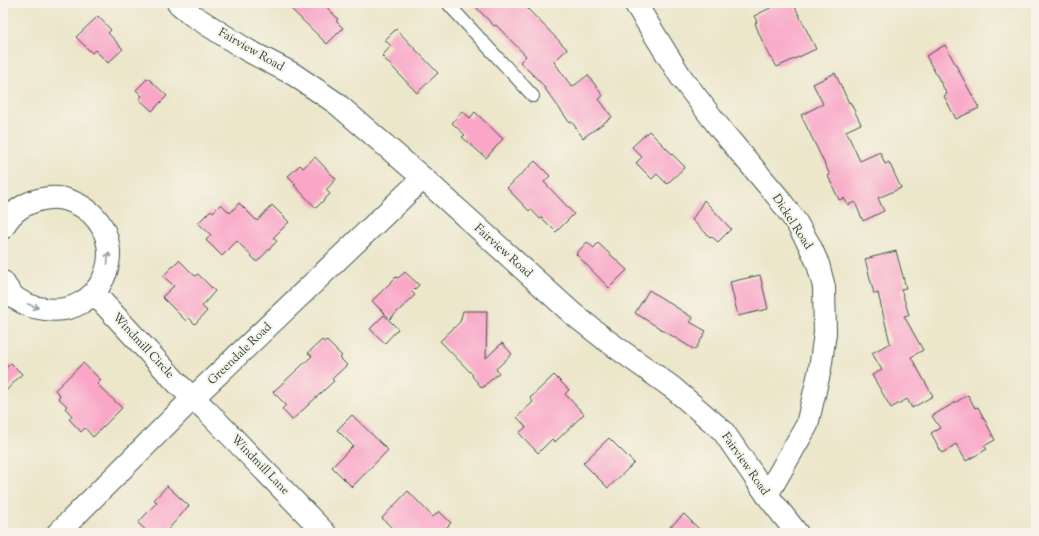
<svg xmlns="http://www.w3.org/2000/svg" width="1039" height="536" viewBox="0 0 1039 536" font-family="'Sorts Mill Goudy',serif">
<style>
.building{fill:#f9a6c7}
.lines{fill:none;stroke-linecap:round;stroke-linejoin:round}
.lane-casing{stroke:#3e564a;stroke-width:14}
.street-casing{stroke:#3e564a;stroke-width:24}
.lane{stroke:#fff;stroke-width:12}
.street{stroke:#fff;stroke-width:22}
.oneway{stroke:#8f9e9a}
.labels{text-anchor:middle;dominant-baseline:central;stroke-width:4;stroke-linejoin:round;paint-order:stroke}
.street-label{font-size:12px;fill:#1f3d34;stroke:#f7f3e8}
</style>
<rect width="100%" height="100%" fill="#f7f3e8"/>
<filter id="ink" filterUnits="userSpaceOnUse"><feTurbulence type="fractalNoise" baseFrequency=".025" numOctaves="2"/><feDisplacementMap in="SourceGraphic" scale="8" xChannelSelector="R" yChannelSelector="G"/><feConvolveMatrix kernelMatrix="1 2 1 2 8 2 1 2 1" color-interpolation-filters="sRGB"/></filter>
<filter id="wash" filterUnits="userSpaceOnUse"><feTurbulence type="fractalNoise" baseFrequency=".012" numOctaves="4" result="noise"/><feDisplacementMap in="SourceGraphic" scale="16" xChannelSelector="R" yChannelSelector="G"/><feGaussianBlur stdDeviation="0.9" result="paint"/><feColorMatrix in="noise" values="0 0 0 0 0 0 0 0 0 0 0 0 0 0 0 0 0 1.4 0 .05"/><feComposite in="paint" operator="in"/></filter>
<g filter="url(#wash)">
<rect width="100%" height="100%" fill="#ece6ca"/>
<g id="blocks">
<path class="building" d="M285,3H323L338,19L336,21L343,28L327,44Z
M472,3H522L567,49L554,62L572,87L588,75L603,96L599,99L612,117L583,138L572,122L570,123L541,83L520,62L526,56L496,25L494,26Z
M780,3H793L816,49L777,67L772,58H770L760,36L755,23L757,22L754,16Z
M98,16L111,30L108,33L123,49L108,63L95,50L92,53L76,37Z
M396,29L438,73L417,93L382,56L391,46L385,40Z
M945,45L979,108L956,119L944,96L947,94L926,56Z
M835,73L849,103L850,102L861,124L846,131L860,161L880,152L885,164L889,162L901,188L878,198L884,211L863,221L855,202L848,205L844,198L839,200L828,176L830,175L801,115L823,104L813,84Z
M148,78L167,96L152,111L139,99L142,96L136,90Z
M462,111L470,118L475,112L503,139L486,158L462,137L465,135L452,123Z
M649,131L685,167L667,184L657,174L652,179L636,163L642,157L632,147Z
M315,157L336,179L326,190L330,194L316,208L294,185L296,184L288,176L300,165L303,168Z
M535,161L550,176L544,182L574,214L556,232L542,218L540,219L531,209L529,211L507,188Z
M704,200L731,229L718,242L711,236L710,237L692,220Z
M239,203L257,221L272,205L289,222L273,238L277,241L257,262L237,241L222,256L206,240L211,235L198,223L211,210L213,212L221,204L230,213Z
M587,242L594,248L598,243L627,270L609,288L576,254Z
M896,251L906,288L901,289L909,315L904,316L923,350L911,357L933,396L912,408L907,399L891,408L872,375L882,370L872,353L890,343L878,293L874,294L865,259Z
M179,260L195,276L198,274L215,291L202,306L207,311L195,324L189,318L186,321L162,297L174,286L163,276Z
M405,272L419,285L412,292L415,295L390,319L372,301L396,277L398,278Z
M760,275L768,309L738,316L730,282Z
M649,290L693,318L690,322L706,331L695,350L635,313Z
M463,311H487L486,358L502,343L512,354L496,369L499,373L485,385V387L484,386L482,388L472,376L473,375L440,341L460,322Z
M384,315L398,329L385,343L370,329Z
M322,340L324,342L326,340L342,356L340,358L347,365L332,379L334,381L292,420L282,409L286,405L273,392L312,356L308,353Z
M11,363L22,374L3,394V371Z
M83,363L101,380L97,384L122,408L93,437L85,428L81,432L69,419L72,416L65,408L67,406L58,398L60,395L55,390Z
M554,375L569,390L565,394L584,414L555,442L552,439L538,453L519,433L526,427L517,417L533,402L530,398Z
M968,395L975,408L978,407L995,440L984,446L987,449L966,461L956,444L942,453L931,433L940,428L932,416Z
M352,415L388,450L352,487L332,467L353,446L337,430Z
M609,438L634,463L608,488L583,463Z
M167,486L189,506L165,533H149L138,523L157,502L154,500Z
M408,491L433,517L439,511L451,523L445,529L450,533H397L382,518Z
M684,514L703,533H664Z"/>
</g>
</g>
<g filter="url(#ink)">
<use href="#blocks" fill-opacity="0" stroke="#3e564a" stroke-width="1"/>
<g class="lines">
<g class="lane-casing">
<path id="lane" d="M452,3L450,6L533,96"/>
</g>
<g class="street-casing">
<path id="street" d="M178,3L192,15L247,50L293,74L336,103L423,178L573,314L606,340L673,388L723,431L767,495L797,533
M635,3L681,77L722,131L777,196L796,222L809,244L818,264L824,287L825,333L820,369L807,425L767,495
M3,228C11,210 30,200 49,198C64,196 80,204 91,213C131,251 99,318 45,309C34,308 23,304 14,297C10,293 6,287 3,282
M94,293L180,386L206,410L325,533
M58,533L193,398L423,178"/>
</g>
<use href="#lane" class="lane"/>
<use href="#street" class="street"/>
</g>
<defs><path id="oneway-shaft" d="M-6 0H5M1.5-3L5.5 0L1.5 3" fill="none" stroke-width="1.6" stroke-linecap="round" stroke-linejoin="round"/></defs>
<g class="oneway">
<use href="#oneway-shaft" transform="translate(108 258) rotate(-85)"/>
<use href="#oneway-shaft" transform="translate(33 306) rotate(22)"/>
</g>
</g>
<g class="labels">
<g class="street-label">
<text transform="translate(251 50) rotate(30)">Fairview Road</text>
<text transform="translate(792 222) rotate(57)">Dickel Road</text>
<text transform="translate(503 251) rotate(42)">Fairview Road</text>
<text transform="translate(143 346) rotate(47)">Windmill Circle</text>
<text transform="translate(240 354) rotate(-44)">Greendale Road</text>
<text transform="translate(745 464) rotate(55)">Fairview Road</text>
<text transform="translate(260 465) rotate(46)">Windmill Lane</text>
</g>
</g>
<rect width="1039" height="536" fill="none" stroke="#f7f3e8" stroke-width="16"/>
</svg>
